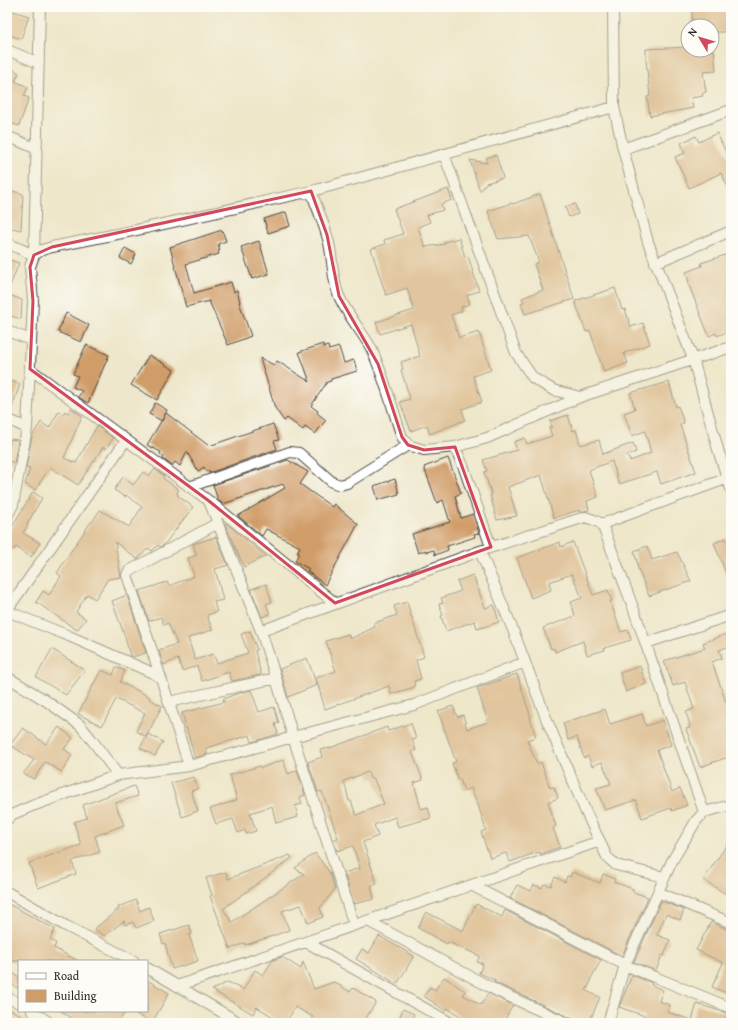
<svg xmlns="http://www.w3.org/2000/svg" width="738" height="1030" viewBox="0 0 738 1030" font-family="'Gentium Book Plus',serif">
<style>
.building{fill:#d09c67;fill-rule:evenodd}
.lines{fill:none;stroke-linecap:round;stroke-linejoin:round}
.minor-casing{stroke:#484743;stroke-width:12}
.minor{stroke:#fff;stroke-width:10}
.marked{fill:none;stroke:#d1495b;stroke-width:3;stroke-linejoin:round}
</style>
<rect width="100%" height="100%" fill="#fdfcf7"/>
<filter id="ink" filterUnits="userSpaceOnUse"><feTurbulence type="fractalNoise" baseFrequency=".025" numOctaves="2"/><feDisplacementMap in="SourceGraphic" scale="8" xChannelSelector="R" yChannelSelector="G"/><feConvolveMatrix kernelMatrix="1 2 1 2 8 2 1 2 1" color-interpolation-filters="sRGB"/></filter>
<filter id="wash" filterUnits="userSpaceOnUse"><feTurbulence type="fractalNoise" baseFrequency=".012" numOctaves="4" result="noise"/><feDisplacementMap in="SourceGraphic" scale="16" xChannelSelector="R" yChannelSelector="G"/><feGaussianBlur stdDeviation="0.9" result="paint"/><feColorMatrix in="noise" values="0 0 0 0 0 0 0 0 0 0 0 0 0 0 0 0 0 1.4 0 .05"/><feComposite in="paint" operator="in"/></filter>
<g filter="url(#wash)">
<rect width="100%" height="100%" fill="#eee7cb"/>
<g id="blocks">
<path class="building" d="M692,7H731V29H724L725,32H712V26H692Z
M9,10L29,16L21,39L7,34V16Z
M688,47V50H714L716,71L703,72L706,92L702,93L703,96L691,98L693,108L650,116L647,97L650,96L646,60V49Z
M7,66L19,73L15,81L28,87L24,96L29,98L19,126L7,122Z
M717,133L731,163V193L721,173L689,188L675,157L685,153L681,143L696,136L699,142Z
M496,155L503,178L486,183L480,191L470,160L487,163L486,158Z
M7,189L23,194L21,230L7,227Z
M448,189L452,200L441,204L443,210L427,215L430,222L418,227L425,247L445,244L444,242L459,238L465,257L468,256L479,291L467,295L470,304L461,307L462,311L451,315L459,338L479,332L491,370L473,376L482,402L462,409L465,420L430,434L427,425L411,431L400,402L410,399L401,370L403,369L401,362L420,356L411,324L380,334L376,322L414,310L407,288L386,295L371,249L385,244L384,240L403,234L394,209Z
M540,194L574,299L525,314L521,303L524,302L522,298L543,290L534,264L539,262L529,236L498,239L488,211L512,203L513,204Z
M575,204L578,214L569,217L565,207Z
M286,212L290,226L268,233L264,219Z
M222,230L226,241L218,244L220,250L218,251L219,254L186,264L194,293L231,282L234,292L237,290L240,302H239L251,336L228,345L209,301L186,307L170,247Z
M259,241L269,274L252,279L241,247Z
M125,248L136,254L131,264L120,258Z
M731,253V330L717,336L716,333L709,336L688,283L689,282L686,272L702,266L701,263Z
M7,259L19,263L8,291H7Z
M615,288L622,310L625,309L631,327L643,323L650,344L624,353L628,363L604,372L590,331L586,332L575,301Z
M7,294L22,300L21,319L7,315Z
M66,313L89,325L81,342L58,332Z
M323,344L324,347L328,346L329,350L339,347L344,363L354,360L357,371L331,379V381L327,382L311,406L318,411L317,413L326,420L315,434L305,427L303,430L287,418L284,421L275,408L260,358L274,365L277,361L310,382L299,352Z
M86,345L109,355L88,403L78,397L82,391L73,387L78,376L73,374Z
M149,355L174,370L157,400L131,385Z
M7,380L20,384L10,413H7Z
M669,382L676,407L678,406L684,423L680,425L696,472L661,484L657,472L619,484L612,461L589,470L598,497L587,501L589,510L579,512V510L554,518L541,475L508,487L517,516L497,520L490,495H492L484,472L487,471L483,460L517,450L514,442L525,438L527,444L552,436L549,428L552,427L550,421L568,415L573,431L576,430L580,445L599,440L603,454L633,443L636,452L627,455L630,461L651,453L645,431L632,436L624,413L635,409L630,393Z
M155,403L167,410L162,421L149,414Z
M71,408L82,416L64,458L76,463L97,426L113,438L106,449L103,447L78,485L50,467L35,490L25,484L30,469L26,468L32,436L41,422L49,428L59,411L63,414L65,411L68,413Z
M166,413L209,446L273,424L279,440L274,441L277,449L209,473L208,470L206,471L204,467L198,471L187,452L180,466L175,462L172,466L163,459L164,457L160,454L161,452L147,445Z
M10,439L18,440L14,463L7,460Z
M448,458L461,493L455,496L461,518L473,514L479,533L474,534L475,537L447,546L448,550L435,555L434,550L426,552V550L418,553L412,534L450,522L443,500L437,503L424,467Z
M288,460L308,472L300,484L332,507L334,504L358,524L325,585L307,571L309,569L295,561L299,553L297,552L300,547L266,529L262,536L238,516L285,488L283,484L223,504L218,500L213,485Z
M155,469L164,476L163,478L179,490L177,492L178,494L177,495L193,507L164,545L160,547L158,545L152,551L148,548L140,557L137,559L115,542L121,577L108,579L95,599L87,594L76,612L86,619L77,630L36,602L43,591L49,595L61,576L57,573L73,548L91,522H92L100,510L129,527L142,507L126,495L125,497L114,490L123,477L133,485L143,472L149,476Z
M395,479L399,494L378,500L374,486Z
M33,492L42,498L27,524L28,525L23,533L40,543L31,557L16,547L14,550L7,546V535Z
M226,523L256,548L266,556L244,567L225,524Z
M216,537L228,565L215,569L223,600L214,602L217,612L207,615L212,630L188,638L195,660L213,654L217,663L248,653L241,634L250,631L257,650L255,651L261,675L232,681L229,672L202,681L197,666L182,671L178,659L163,665L159,650L177,644L168,623L164,625L161,617L149,621L139,591L167,582L169,586L194,576L188,558L197,555L193,544Z
M726,538L731,551V584H730L714,543Z
M560,542L561,547L573,542L593,595L608,590L612,601H610L621,632L628,630L631,640L604,648L605,650L587,655L583,641L555,652L554,648L551,649L543,628L575,616L571,602L582,598L572,574L549,582L551,590L531,598L517,558Z
M647,546L652,560L677,552L691,581L649,596L637,566L638,565L634,551Z
M473,575L485,608L494,605L499,622L477,629L475,621L446,631L441,616L443,615L439,604L443,603L441,598L461,591L457,581Z
M266,584L272,602L266,604L270,614L262,617L251,589Z
M127,595L146,653L132,657L130,656L125,637L112,601Z
M407,602L424,657L416,660L421,679L414,681L415,687L391,694L389,686L325,709L316,678L336,671L326,641L348,634L350,639L375,627L374,623L397,615L394,606Z
M726,634L730,646L719,650L722,658L712,662L726,702L731,700V756L700,767L686,729L690,728L689,726L690,725L686,712L694,709L685,682L673,686L664,661L705,648L703,643Z
M52,649L85,670L66,695L36,677Z
M307,658L317,685L288,697L280,669Z
M640,666L646,684L626,692L620,673Z
M116,667L125,671L120,682L150,697L149,699L162,706L146,737L136,731L145,713L116,699L102,726L78,714L101,670L113,675Z
M517,674L531,718H530L536,737L527,740L537,764L541,762L550,788L554,787L558,798L548,802L556,826L553,828L560,847L540,854V852L532,854L510,862L506,853L490,858L481,832L486,830L478,805L471,788L464,791L460,779L458,780L452,763L456,762L438,711L453,706L457,717L463,715L467,729L488,722L477,688Z
M251,690L259,712L274,707L279,723L275,724L278,734L252,742L250,735L206,748L207,754L195,758L182,713L224,702L223,699L236,694Z
M605,709L610,724L642,714L646,726L663,720L671,745L657,750L672,792L680,788L687,805L672,811L671,808L642,818L636,800L605,810L596,788L611,784L602,762L592,766L588,756L584,758L577,737L568,740L563,723Z
M411,723L416,739L412,740L416,750L412,752L423,780L414,783L421,809L428,807L431,818L398,827L395,817L374,825L378,836L363,842L377,884L371,886L374,899L354,904L344,873L360,868L353,846L337,851L333,840L338,838L322,791L318,792L308,762L322,757L320,750L330,748L387,727L388,731ZM368,772L370,779L373,777L384,804L356,815L351,801H349L344,781Z
M59,727L73,738L64,749L72,755L62,772L45,762L34,779L23,774L34,760L10,745L23,728L46,744Z
M148,734L163,742L155,756L140,748Z
M283,760L288,774L297,770L305,795L300,797L302,804L295,806L298,817L276,823L272,806L250,813L256,831L246,834L245,830L238,833L233,819L216,824L210,809L237,800L230,775L260,766L261,768Z
M194,777L198,789L191,791L198,811L182,817L171,783Z
M134,786L138,796L115,803L124,825L95,836L100,852L72,861L76,874L38,888L29,863L81,845L74,822L87,818L83,805Z
M731,839V897L703,880Z
M315,853L330,873L335,889L320,908L323,917L308,923L301,905L282,911L289,930L270,937L245,945V943L230,949L210,896L212,895L206,878L226,872L228,879L290,855L292,858L223,909L232,922L304,874L295,868Z
M572,872L600,883L603,874L615,879L614,882L633,889V892L648,897L622,956L510,898L517,885L531,891L534,885L542,888L544,884L551,886L555,877L565,882L567,876L570,877Z
M136,900L140,911L149,907L154,921L136,928L133,922L125,925L124,921L104,936L94,929L119,909L118,907Z
M661,901L684,910L680,920L666,914L657,935L670,940L664,956L662,955L656,971L634,962Z
M7,903L55,929L50,940L56,943L54,948L78,961H7Z
M476,904L502,917L505,910L601,960L590,980L591,981L586,991L600,997L589,1023H583L573,1019L494,982L495,980L479,973L483,964L477,962L480,956L448,942L447,944L418,928L426,912L463,931Z
M711,922L731,931V995L712,987L723,963L696,950Z
M189,925L192,934L189,935L198,961L172,969L165,943L163,944L160,934Z
M379,936L414,956L397,984L356,959L362,949L369,953Z
M282,957L301,969L303,962L314,989L334,982L350,992L353,988L376,1002L363,1023H310L313,1017L295,1007L286,1023H283L257,1007L253,1014L212,990L228,982L243,990L255,970L263,975L273,960Z
M7,969L19,977V989L7,981Z
M632,975L652,983L651,985L663,990L659,1001L670,1005L667,1012L692,1020L697,1004L727,1013L724,1023H642L645,1016L619,1007Z
M444,977L465,991L463,995L481,1005L488,993L513,1005L503,1023H472L447,1008L446,1011L424,996L430,987L435,990Z
M147,980L169,993L152,1023H147V1020L131,1011H147Z
M7,1008L37,1023H7Z
M403,1009L414,1014L410,1023H397Z
M61,1011H126L118,1023H79Z"/>
</g>
</g>
<g filter="url(#ink)">
<use href="#blocks" fill-opacity="0" stroke="#484743" stroke-width="1"/>
<g class="lines">
<g class="minor-casing">
<path id="minor" d="M613,7L614,107L623,149L648,242L693,359L719,453L731,489
M7,50L39,63
M7,136L37,149
M623,149L731,110
M444,154L516,353L533,378L553,390L580,397
M311,191C317,208 325,225 329,243C333,260 332,280 339,296C347,315 361,330 371,348C384,376 392,407 402,437L408,445L424,450L455,447L487,438L580,397L731,347
M7,243L34,255
M34,255L42,250L52,247L132,231L316,190L614,107
M655,263L731,231
M7,331L31,340
M30,369L209,501L335,603
M7,419L27,428
M455,447L464,468L491,547
M189,487L290,452L299,453L332,482L340,485L347,483L408,445
M209,501L261,631L276,678L293,737L354,925
M7,516L13,505L27,428L33,301L30,267L34,255L40,7
M602,524L731,477
M480,551L513,630L546,718L585,810L607,857L616,865L664,877
M7,610L126,440
M7,611L69,636L155,674L161,678L189,766
M261,631L480,551L585,517L594,520L602,524L634,610L704,812
M646,643L731,615
M7,677L45,700L80,725L92,740L118,775
M161,678L127,575L129,571L218,523
M169,702L276,678
M7,820L11,815L32,806L118,775L189,766L293,737L414,705L525,662
M471,885L625,965L731,1008
M7,892L66,926L134,961
M658,892L731,923
M368,921L499,992L567,1023
M306,942L451,1023
M147,968L240,1023
M177,986L600,841
M7,997L19,1003
M32,1011L50,1023
M608,1023L625,965L672,861L696,821L704,812L731,805"/>
</g>
<use href="#minor" class="minor"/>
</g>
</g>
<path d="M0 0H738V1030H0ZM311,191L327,235L339,296L378,364L402,437L408,445L424,450L455,447L491,547L335,603L209,501L30,369L33,301L30,267L34,255L52,247Z" fill="#eee7cb" fill-opacity=".55" fill-rule="evenodd"/>
<path class="marked" d="M311,191L327,235L339,296L378,364L402,437L408,445L424,450L455,447L491,547L335,603L209,501L30,369L33,301L30,267L34,255L52,247Z"/>
<rect width="738" height="1030" fill="none" stroke="#fdfcf7" stroke-width="24"/>
<rect x="18" y="960" width="130" height="52" fill="#fdfcf7" stroke="#a9a8a5"/>
<rect x="26" y="973" width="20" height="6" fill="#ffffff" stroke="#a9a8a5"/>
<text x="54" y="980" font-size="12" fill="#2b2b2b">Road</text>
<rect x="26" y="990" width="20" height="12" fill="#d09c67" stroke="#a9a8a5"/>
<text x="54" y="1000" font-size="12" fill="#2b2b2b">Building</text>
<g transform="translate(700 38) rotate(308)"><circle r="19" fill="#fdfcf7" stroke="#a9a8a5"/>
<path d="M0-3L7 15L0 10L-7 15Z" fill="#d1495b"/>
<text y="-6" font-size="11" font-weight="bold" text-anchor="middle" fill="#2b2b2b">N</text>
</g>
</svg>
